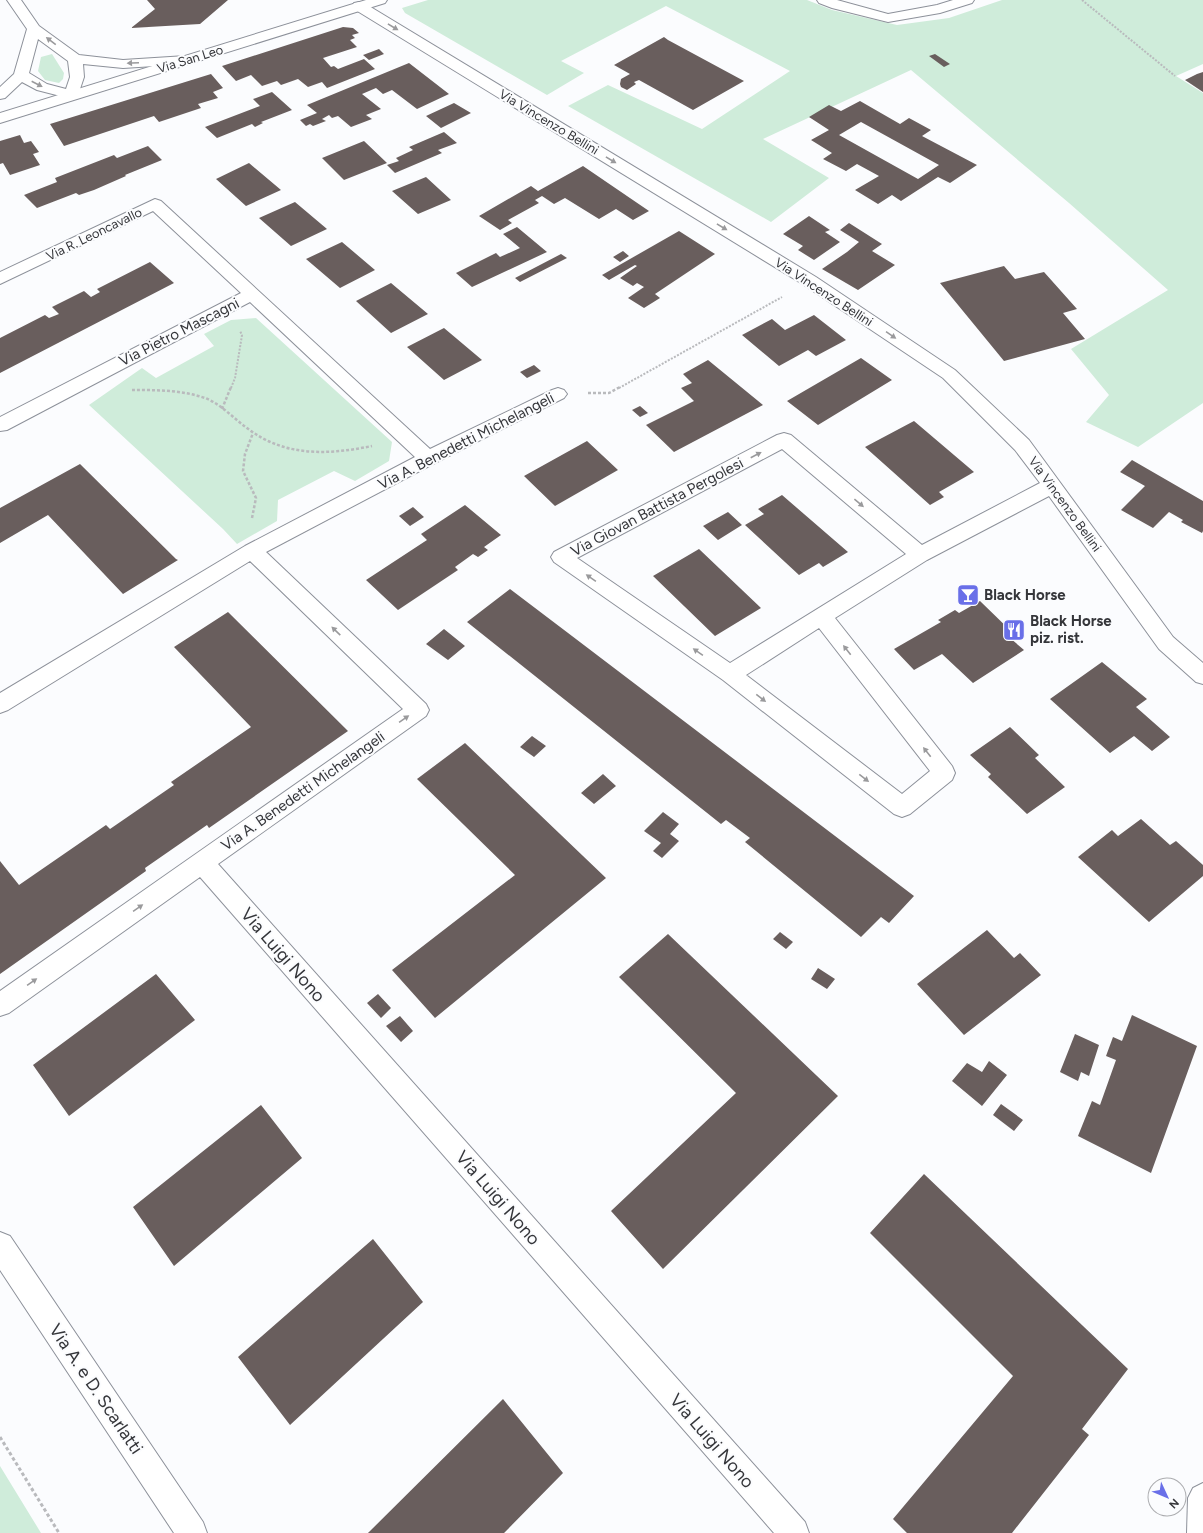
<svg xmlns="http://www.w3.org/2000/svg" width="1203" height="1533" viewBox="0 0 1203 1533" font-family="Figtree,sans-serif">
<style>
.green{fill:#cfecda}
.building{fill:#695e5d;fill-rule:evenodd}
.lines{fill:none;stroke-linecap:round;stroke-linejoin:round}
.street-casing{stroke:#8d919a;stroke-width:2}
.secondary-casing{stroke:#8d919a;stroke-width:2}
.primary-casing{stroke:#8d919a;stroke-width:2}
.path-far2{stroke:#b9babd;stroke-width:2;stroke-dasharray:2 1.5;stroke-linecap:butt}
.path-far1{stroke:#b9babd;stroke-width:2.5;stroke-dasharray:3 2;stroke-linecap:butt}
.path{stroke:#b9babd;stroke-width:3;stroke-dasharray:3.5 2.5;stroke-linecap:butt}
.street{fill:#fff;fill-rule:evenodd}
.secondary{fill:#fff;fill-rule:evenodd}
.primary{fill:#fff;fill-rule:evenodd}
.oneway{fill:#9a9a9c}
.labels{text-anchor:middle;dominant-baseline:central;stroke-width:4;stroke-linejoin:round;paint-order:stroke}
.far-street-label{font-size:13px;fill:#35363a;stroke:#fbfcfe}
.street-label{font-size:15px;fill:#35363a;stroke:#fbfcfe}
.poi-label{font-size:15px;font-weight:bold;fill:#35363a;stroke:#fbfcfe;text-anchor:start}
.near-street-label{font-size:18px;fill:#35363a;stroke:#fbfcfe}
</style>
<rect width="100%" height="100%" fill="#fbfcfe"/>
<path class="green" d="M428,0H807L832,10L897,25L949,18L1002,0H1203V64L1176,76L1203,93V403L1138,447L1086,422L1109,395L1071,349L1168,290L1069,203L911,70L763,139L829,178L771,222L568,106L608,85L702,129L790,71L666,6L561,61L584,73L547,95L405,13L402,8Z
M52,54L64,73L63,79L59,83L45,80L38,71L41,57Z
M256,318L392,442L389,461L355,481L334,471L278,500L277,521L237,544L223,529L89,405L142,368L156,378L214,346L204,334L231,320Z
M0,1466L41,1533H0Z"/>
<path class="building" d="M147,0H228L200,24L131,28L155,9Z
M343,27L353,28L359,33L352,35L355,38L350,40L357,47L323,58L331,67L334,66L338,69L364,59L375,69L327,88L322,82L308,87L298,79L281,85L277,81L262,86L251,75L236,81L222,66Z
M664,37L668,40L744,81L693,110L639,80L634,82L636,84L627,90L621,87L620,84L621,79L630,74L614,65Z
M379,49L384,54L369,60L363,55Z
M935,54L950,64L944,67L929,56Z
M409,63L449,94L417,109L392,90L383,94L376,88L362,94L381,109L366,115L372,119L351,127L338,116L332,118L329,115L322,119L326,121L313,126L310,124L306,126L300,120L317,113L307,105Z
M1203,72V92L1185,80L1197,74Z
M211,74L223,88L213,92L218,98L198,104L201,108L159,122L154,116L64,146L50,124Z
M272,92L292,110L261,122L263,123L255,127L252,124L217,138L205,127L260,106L253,99Z
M860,101L900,124L909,118L931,130L922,136L977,165L950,183L938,177L901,201L892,195L878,204L855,190L879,176L857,164L846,171L823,159L832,153L811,140L829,130L809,117L829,105L841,111ZM861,122L939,165L918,179L839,135Z
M454,103L471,113L441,128L426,116Z
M444,132L457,143L438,150L442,153L395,173L387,165L399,161L396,158L413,150L409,147Z
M20,135L24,143L31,141L39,152L33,154L40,165L10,175L3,163L0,164V141Z
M364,141L387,163L344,180L322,158Z
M148,146L162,160L125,175L126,176L94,190L79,195L76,193L37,208L24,195L57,182L55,178L114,155L117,158Z
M249,163L281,190L246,206L216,179Z
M583,166L649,211L633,220L616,209L599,219L565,198L554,204L542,196L535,200L539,203L508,220L512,223L500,230L479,216L531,186L538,191Z
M426,177L451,200L418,214L392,191Z
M295,202L327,229L291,246L259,218Z
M809,216L830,230L825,232L840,242L814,260L798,250L803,246L783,234Z
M849,223L882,244L872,251L895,265L858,290L822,269L847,252L859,242L840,230Z
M517,227L547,252L472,287L456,273L496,253L500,257L520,248L503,234Z
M679,231L715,254L655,294L660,298L644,308L628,298L644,287L637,283L633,286L620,278L637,266L635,265L609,280L602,275Z
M342,242L375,270L340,288L306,259Z
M623,251L629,256L620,262L613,257Z
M561,254L567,258L520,282L515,278Z
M150,262L174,283L0,373V338L45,315L49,318L59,314L52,307L84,291L91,297L100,292L97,289Z
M1004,266L1015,279L1044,272L1077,309L1063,313L1085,339L1004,361L940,283Z
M391,283L428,314L391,333L356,301Z
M814,315L846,340L816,356L808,350L779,366L742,335L772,319L785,330Z
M444,328L482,360L444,380L407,347Z
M861,358L892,380L818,425L787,401Z
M708,360L763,405L674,452L646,425L694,401L681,388L692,383L683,374Z
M534,365L541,371L527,378L520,372Z
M640,406L648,413L640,417L632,410Z
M914,421L974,472L939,492L944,497L930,505L865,447Z
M587,441L618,470L555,506L524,476Z
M1132,460L1203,501V531L1202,533L1181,522L1183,520L1169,512L1153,528L1121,510L1145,486L1120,472Z
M80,464L176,559L178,560L123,594L48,515L0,543V508Z
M782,495L848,552L823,567L819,563L799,575L745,525L764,514L758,509Z
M465,505L501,535L484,547L488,550L478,557L473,554L455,567L458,570L398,610L366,580L427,540L421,534Z
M413,507L424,517L410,526L399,516Z
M728,512L742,525L718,540L703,526Z
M699,549L761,608L715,636L653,576Z
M510,589L572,636L914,896L889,923L881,917L861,937L745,842L750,838L726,820L721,824L467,622Z
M980,601L1015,635L1010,638L1024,650L973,683L942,654L914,670L894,649L941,622L938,620L955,610L959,613Z
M228,612L348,731L209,828L207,825L145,868L146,871L0,974V861L19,885L106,825L110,829L174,785L171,782L251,727L174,647Z
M444,629L465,646L448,660L426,644Z
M1102,662L1147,699L1136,707L1170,737L1152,751L1134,736L1110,753L1050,699Z
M1010,727L1039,755L1035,758L1065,787L1027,814L988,777L991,774L970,755Z
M532,736L546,746L534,757L520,747Z
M465,743L606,878L435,1018L392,970L515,875L417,779Z
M603,774L616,786L594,804L581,793Z
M663,812L679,824L670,834L679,841L662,858L653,851L661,843L644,831Z
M1141,819L1170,845L1176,841L1203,865V876L1149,922L1078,857L1112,830L1118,836Z
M987,930L1014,958L1020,953L1041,975L964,1035L917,984Z
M780,932L793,942L786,949L773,939Z
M668,934L838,1096L663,1269L611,1211L736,1093L619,977Z
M818,968L835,979L827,989L811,979Z
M156,974L195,1020L69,1116L33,1065Z
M378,994L391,1008L381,1018L367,1003Z
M1132,1015L1197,1046L1151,1173L1078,1136L1092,1101L1100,1105L1116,1060L1106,1056L1113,1037L1122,1041Z
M400,1016L413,1031L401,1042L386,1026Z
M1075,1034L1099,1045L1089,1076L1081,1072L1078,1081L1060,1072Z
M989,1061L1007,1075L982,1106L952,1081L967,1063L982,1072Z
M1001,1104L1023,1120L1014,1131L993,1115Z
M261,1105L302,1158L174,1266L133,1207Z
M924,1174L1128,1369L1082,1429L1089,1435L1012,1533H907L893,1519L1013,1376L870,1233Z
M373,1239L423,1302L290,1425L238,1357Z
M503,1399L563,1473L504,1533H368Z"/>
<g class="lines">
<g class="street-casing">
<path id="street" d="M7,0H21L39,26L79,55L123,60L186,56L191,57L193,60L191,63L186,64L123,68L83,64L84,77L77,98L72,99L37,90L22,82L5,98L0,99V87L14,74L27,29ZM38,39L68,61L70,77L66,89L47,84L29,73Z
M817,0H837L888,14L937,5L953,0H974L972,3L940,13L888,22L832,8L819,3Z
M359,2L364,3L816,277L955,370L1029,440L1173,637L1203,663V684L1196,682L1159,649L1049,496L927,560L835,618L952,766L955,773L952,780L910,814L902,817L894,814L723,680L554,562L551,557L554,552L777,435L784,433L791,435L922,545L1040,483L1015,450L943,378L804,285L354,9L352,6L354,3ZM782,449L906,554L730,663L577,558ZM819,628L930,771L902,794L746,675Z
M155,199L161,201L430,449L552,390L558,388L564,390L567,394L564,398L435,463L266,552L426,704L429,710L426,716L218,864L805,1522L809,1533H774L200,877L9,1013L0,1016V991L403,709L250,561L8,710L0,713V693L245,546L415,457L250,302L7,430L0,431V417L241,293L153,211L0,284V272Z
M0,1232L10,1236L203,1522L207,1533H174L0,1270Z"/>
</g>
<g class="secondary-casing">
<path id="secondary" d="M1203,1483V1533H1187L1188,1498L1193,1488Z"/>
</g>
<g class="primary-casing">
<path id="primary" d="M366,0H387L385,3L0,123V113Z"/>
</g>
<path class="path-far2" d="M1082,0L1175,76
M231,388L235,378L242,335L240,331
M619,388L782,297"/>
<path class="path-far1" d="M132,390C156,390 182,390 205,398C221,404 233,418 247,428C284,457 328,455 372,446
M588,393H609L620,387
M222,409L231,387
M252,518L256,498L243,471L245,454L253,433"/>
<path class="path" d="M0,1437L59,1533"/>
<use href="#street" class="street"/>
<use href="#secondary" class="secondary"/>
<use href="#primary" class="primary"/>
</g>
<defs><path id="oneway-solid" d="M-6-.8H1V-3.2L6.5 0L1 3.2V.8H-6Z"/></defs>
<g class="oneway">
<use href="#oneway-solid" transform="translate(393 27) rotate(31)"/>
<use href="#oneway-solid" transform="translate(51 41) rotate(-143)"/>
<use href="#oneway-solid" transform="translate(133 63) rotate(177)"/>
<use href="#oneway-solid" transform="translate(37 84) rotate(27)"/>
<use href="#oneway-solid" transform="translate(611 160) rotate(31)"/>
<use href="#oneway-solid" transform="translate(722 227) rotate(31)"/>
<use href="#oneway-solid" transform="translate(891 335) rotate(34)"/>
<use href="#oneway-solid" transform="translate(756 455) rotate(-28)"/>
<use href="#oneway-solid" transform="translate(859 503) rotate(40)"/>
<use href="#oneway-solid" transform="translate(591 578) rotate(-145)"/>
<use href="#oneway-solid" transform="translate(336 631) rotate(-136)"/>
<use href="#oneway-solid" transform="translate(847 650) rotate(-128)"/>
<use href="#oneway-solid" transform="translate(698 652) rotate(-145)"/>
<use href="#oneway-solid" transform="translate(761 698) rotate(38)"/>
<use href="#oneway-solid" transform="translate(404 719) rotate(-35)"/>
<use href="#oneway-solid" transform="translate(927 752) rotate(-128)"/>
<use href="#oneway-solid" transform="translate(864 778) rotate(38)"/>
<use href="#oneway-solid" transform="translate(138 908) rotate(-35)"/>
<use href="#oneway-solid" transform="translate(32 982) rotate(-35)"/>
</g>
<defs>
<g id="bar-square" transform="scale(1.15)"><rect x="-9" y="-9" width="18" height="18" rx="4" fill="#696fe8" stroke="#fbfcfe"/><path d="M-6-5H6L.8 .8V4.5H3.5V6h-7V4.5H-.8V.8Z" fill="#fff"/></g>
<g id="restaurant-square" transform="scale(1.15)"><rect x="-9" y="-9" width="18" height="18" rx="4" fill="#696fe8" stroke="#fbfcfe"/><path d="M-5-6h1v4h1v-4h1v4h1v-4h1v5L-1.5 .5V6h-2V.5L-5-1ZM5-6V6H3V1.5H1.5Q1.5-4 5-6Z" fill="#fff"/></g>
</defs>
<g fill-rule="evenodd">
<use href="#bar-square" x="968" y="595"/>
<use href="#restaurant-square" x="1014" y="630"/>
</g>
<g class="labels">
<g class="far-street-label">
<text transform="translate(190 59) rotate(-17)">Via San Leo</text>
<text transform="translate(549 122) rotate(31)">Via Vincenzo Bellini</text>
<text transform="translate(94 234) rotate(-26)">Via R. Leoncavallo</text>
<text transform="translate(824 292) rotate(33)">Via Vincenzo Bellini</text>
<text transform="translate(1065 504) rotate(54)">Via Vincenzo Bellini</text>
</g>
<g class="street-label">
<text transform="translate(179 332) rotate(-27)">Via Pietro Mascagni</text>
<text transform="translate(466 441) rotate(-27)">Via A. Benedetti Michelangeli</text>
<text transform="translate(657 507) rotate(-28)">Via Giovan Battista Pergolesi</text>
<text transform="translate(303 791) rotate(-35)">Via A. Benedetti Michelangeli</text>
</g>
<g class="poi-label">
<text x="984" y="595">Black Horse</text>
<text x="1030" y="621">Black Horse<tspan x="1030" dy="17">piz. rist.</tspan></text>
</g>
<g class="near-street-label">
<text transform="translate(283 955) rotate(49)">Via Luigi Nono</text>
<text transform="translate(498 1198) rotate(49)">Via Luigi Nono</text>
<text transform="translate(96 1389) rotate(56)">Via A. e D. Scarlatti</text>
<text transform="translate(712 1441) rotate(49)">Via Luigi Nono</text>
</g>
</g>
<g transform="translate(1167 1497) rotate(134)"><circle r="19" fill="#fbfcfe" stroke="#acadb0"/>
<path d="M0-3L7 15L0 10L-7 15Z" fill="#696fe8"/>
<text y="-6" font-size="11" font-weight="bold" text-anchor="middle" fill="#35363a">N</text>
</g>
</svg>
